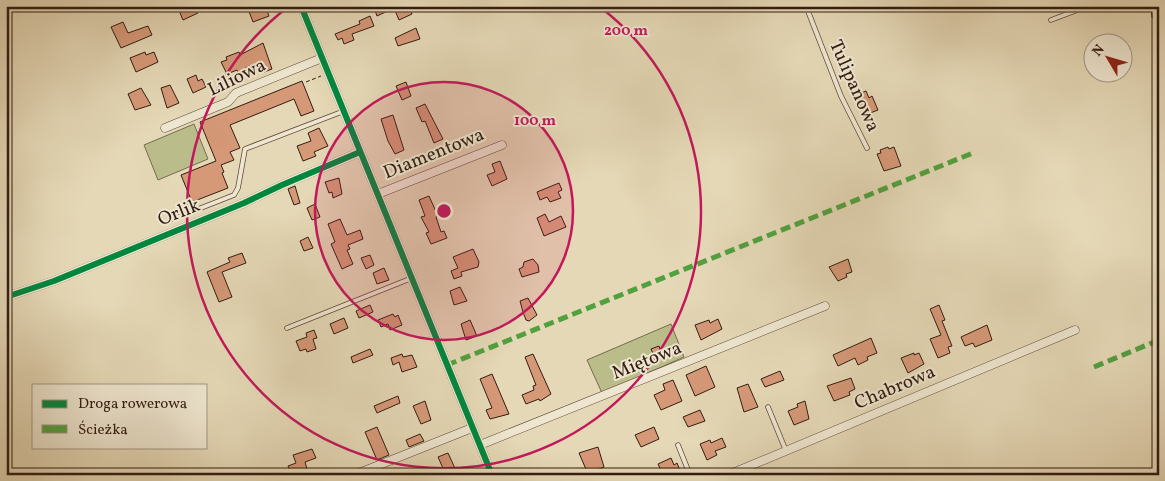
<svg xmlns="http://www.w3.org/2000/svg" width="1165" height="481" viewBox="0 0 1165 481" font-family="Vollkorn,serif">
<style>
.green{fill:#babd8a;stroke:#766c4e}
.building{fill:#d69978;stroke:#331c12}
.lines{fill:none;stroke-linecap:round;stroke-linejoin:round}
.service-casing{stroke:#604b3b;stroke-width:5.5}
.minor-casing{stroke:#604b3b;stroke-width:9}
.path{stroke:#331c12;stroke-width:1;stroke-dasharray:4 2.5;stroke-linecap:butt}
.service{stroke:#eee6d0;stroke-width:4}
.minor{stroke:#eee6d0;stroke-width:8}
.quiet{stroke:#52a13f;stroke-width:5;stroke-dasharray:10 5;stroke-linecap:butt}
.cycleway-casing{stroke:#eee6d0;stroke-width:9}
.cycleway{stroke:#00873e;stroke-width:6}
.ring{fill:none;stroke:#c2185b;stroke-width:2.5}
.labels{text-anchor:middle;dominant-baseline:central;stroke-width:4;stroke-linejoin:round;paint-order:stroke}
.street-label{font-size:19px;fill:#331c12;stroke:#eee6d0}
.centre{fill:#c2185b;stroke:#eee6d0;stroke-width:2.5}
.ring-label{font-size:15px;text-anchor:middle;font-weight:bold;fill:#c2185b;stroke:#eee6d0;stroke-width:4;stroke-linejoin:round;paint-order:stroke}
</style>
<rect width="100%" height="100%" fill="#e5d8b6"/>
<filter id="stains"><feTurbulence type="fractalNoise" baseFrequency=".004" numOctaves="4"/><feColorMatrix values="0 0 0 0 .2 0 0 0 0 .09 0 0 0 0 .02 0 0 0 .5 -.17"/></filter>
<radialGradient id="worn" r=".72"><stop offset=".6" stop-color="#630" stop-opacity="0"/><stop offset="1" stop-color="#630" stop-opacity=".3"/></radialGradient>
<path class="green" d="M194,124L208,159L158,180L144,145Z
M671,324L684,357L602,393L587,360Z"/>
<path class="building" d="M177,6H195L198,13L183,20Z
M255,6H265L269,16L253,22L248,9Z
M378,6H409L412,14L399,20L394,8L377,16L374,8Z
M1151,6H1159V27L1152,17Z
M370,16L374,26L352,34L354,40L344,44L342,38L338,40L335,34L360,24L359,21Z
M123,22L128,33L148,26L152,35L121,48L111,27Z
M416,28L420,39L398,46L395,38Z
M263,43L272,69L264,72L260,62L245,68L247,72L239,76L237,70L227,74L221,62L227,60L226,57L239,52L240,55Z
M145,52L146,55L154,52L158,62L136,72L130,58Z
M196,75L198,81L202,79L206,87L193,93L187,79Z
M302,81L314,111L301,116L294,99L230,125L240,148L230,152L234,160L221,165L224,172L222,173L228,188L192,202L181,175L216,161L200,122Z
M406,82L411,96L402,100L396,86Z
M170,85L179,103L167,108L161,88Z
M141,88L151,105L135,110L128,94Z
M866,91L869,98L872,96L878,110L865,115L856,95Z
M425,104L443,139L434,143L425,121L422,122L416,108Z
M393,115L404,150L395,154L388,141L381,119Z
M319,128L328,146L314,152L316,156L303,161L297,146L311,141L308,133Z
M888,147L889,149L894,147L901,166L884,171L877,154L881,153L880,150Z
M500,161L507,179L492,186L487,175L495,172L492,164Z
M339,178L342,194L333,198L332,192L329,193L325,182Z
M559,183L562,190L558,192L561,198L550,202L547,197L540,200L537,192Z
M295,186L300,203L294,205L288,189Z
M429,196L438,216L436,217L441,232L444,231L447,238L431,244L426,233L429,232L421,217L425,216L419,200Z
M315,204L320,217L312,220L307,208Z
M545,214L549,222L561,216L566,227L544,236L537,218Z
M340,219L347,235L360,230L363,239L348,245L350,249L347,250L353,264L342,269L331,244L335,242L328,224Z
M308,237L313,248L304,251L300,241Z
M473,249L479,262L478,267L461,272L462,276L454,279L451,271L458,268L453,257Z
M242,253L246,263L222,272L232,297L219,302L207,272L230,262L228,258Z
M370,255L374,265L366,269L361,258Z
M533,259L538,265L539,272L522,277L519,269L523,267L524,262Z
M848,259L852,272L846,274L847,277L838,281L829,267Z
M384,268L389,280L377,284L373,273Z
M460,287L467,301L454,305L450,291Z
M528,298L537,315L529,321L526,320L523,312L520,301Z
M370,305L373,312L359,318L356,311Z
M939,305L945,320L942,321L952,346L948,347L950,353L938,358L930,339L941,335L930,309Z
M393,314L395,317L398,315L402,325L390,330L388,324L381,327L378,320Z
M344,318L348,328L334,334L330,324Z
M718,319L722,329L701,340L695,325L709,320L710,323Z
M470,320L477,336L466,340L461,324Z
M987,325L992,340L975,347L973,343L965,346L961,337Z
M314,330L317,338L313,339L316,349L307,352L306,349L300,351L296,341L307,337L306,333Z
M871,338L877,353L867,357L868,360L858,365L855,358L838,366L833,355Z
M659,346L662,355L655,358L651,349Z
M370,349L373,355L353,363L351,357Z
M914,353V355L919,353L924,364L908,373L901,358Z
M402,354L403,357L412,355L417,367L402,372L399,362L393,365L391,358Z
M533,354L551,394L540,401L539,399L526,404L522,395L534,390L533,386L536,385L525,357Z
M706,366L715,387L695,396L686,375Z
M780,371L784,380L765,387L761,379Z
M492,374L509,414L490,419L486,410L492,408L480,379Z
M851,378L855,389L849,392L850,395L834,401L827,386Z
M673,380L682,401L661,410L654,395L665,390L663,384Z
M748,384L758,407L744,412L737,388Z
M398,396L400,403L377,413L374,406Z
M425,401L431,420L421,424L413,406Z
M805,401L809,419L794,425L788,411L798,407L797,404Z
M700,410L705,421L688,427L683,417Z
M377,427L389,455L377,460L365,432Z
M654,427L659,439L641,447L635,435Z
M420,434L424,441L409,447L406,440Z
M722,438L726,447L715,451L717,455L707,460L700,444L710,440L711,443Z
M598,447L604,467L588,474L579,453Z
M312,449L316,458L305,462L307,469L291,474L288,466L296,463L293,455Z
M448,453L458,475H446L438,457Z
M671,458L674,465L677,463L681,473L663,475L658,464Z"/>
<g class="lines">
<g class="service-casing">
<path id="service" d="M806,6L841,96L867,148
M1051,20L1088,6
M173,219L234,195L238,188L245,149L344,111
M287,328L412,278
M768,407L786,451
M678,445L690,475"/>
</g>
<g class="minor-casing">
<path id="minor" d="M301,6L492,475
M165,128L228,102L236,93L322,58
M378,194L502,145
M6,297L54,281L244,203L282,185L360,152
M480,445L825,306
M354,475L472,428
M728,475L1075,330"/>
</g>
<path class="path" d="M306,82L321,76"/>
<use href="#service" class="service"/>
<use href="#minor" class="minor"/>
<path class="quiet" d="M447,365L973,153
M1094,367L1159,340"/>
<g class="cycleway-casing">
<path id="cycleway" d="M301,6L492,475
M6,297L54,281L244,203L282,185L360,152"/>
</g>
<use href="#cycleway" class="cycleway"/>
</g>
<circle cx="444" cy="211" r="129" fill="#c2185b" fill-opacity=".12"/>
<g class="ring">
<circle cx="444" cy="211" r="129"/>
<path d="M600 7A257 257 0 1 1 288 7"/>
</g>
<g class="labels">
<g class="street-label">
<text transform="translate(237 78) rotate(-26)">Liliowa</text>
<text transform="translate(854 86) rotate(66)">Tulipanowa</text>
<text transform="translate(434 154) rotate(-22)">Diamentowa</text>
<text transform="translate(179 213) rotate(-22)">Orlik</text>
<text transform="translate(647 361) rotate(-22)">Miętowa</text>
<text transform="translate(895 388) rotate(-23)">Chabrowa</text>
</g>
</g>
<circle cx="444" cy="211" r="8" class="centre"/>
<g class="ring-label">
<text x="626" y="35">200 m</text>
<text x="535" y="125">100 m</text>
</g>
<rect width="1165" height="481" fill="none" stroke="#e5d8b6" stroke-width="25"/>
<rect x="8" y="8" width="1150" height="466" fill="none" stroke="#331c12" stroke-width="2.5"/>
<rect x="12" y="12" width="1140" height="456" fill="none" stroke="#331c12"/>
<rect x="32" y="384" width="175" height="65" fill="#eee6d0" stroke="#a39584"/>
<rect x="42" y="400" width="25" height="8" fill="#00873e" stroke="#a39584"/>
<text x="78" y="408" font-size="15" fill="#331c12">Droga rowerowa</text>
<rect x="42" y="425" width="25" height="8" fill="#52a13f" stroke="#a39584"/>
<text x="78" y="434" font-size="15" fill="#331c12">Ścieżka</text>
<g transform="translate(1108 58) rotate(308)"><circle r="24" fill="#eee6d0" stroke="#a39584"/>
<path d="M0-4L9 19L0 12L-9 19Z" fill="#8f2418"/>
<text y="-8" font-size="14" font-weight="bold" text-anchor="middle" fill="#331c12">N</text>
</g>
<rect width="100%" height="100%" filter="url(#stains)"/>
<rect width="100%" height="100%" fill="url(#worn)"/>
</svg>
